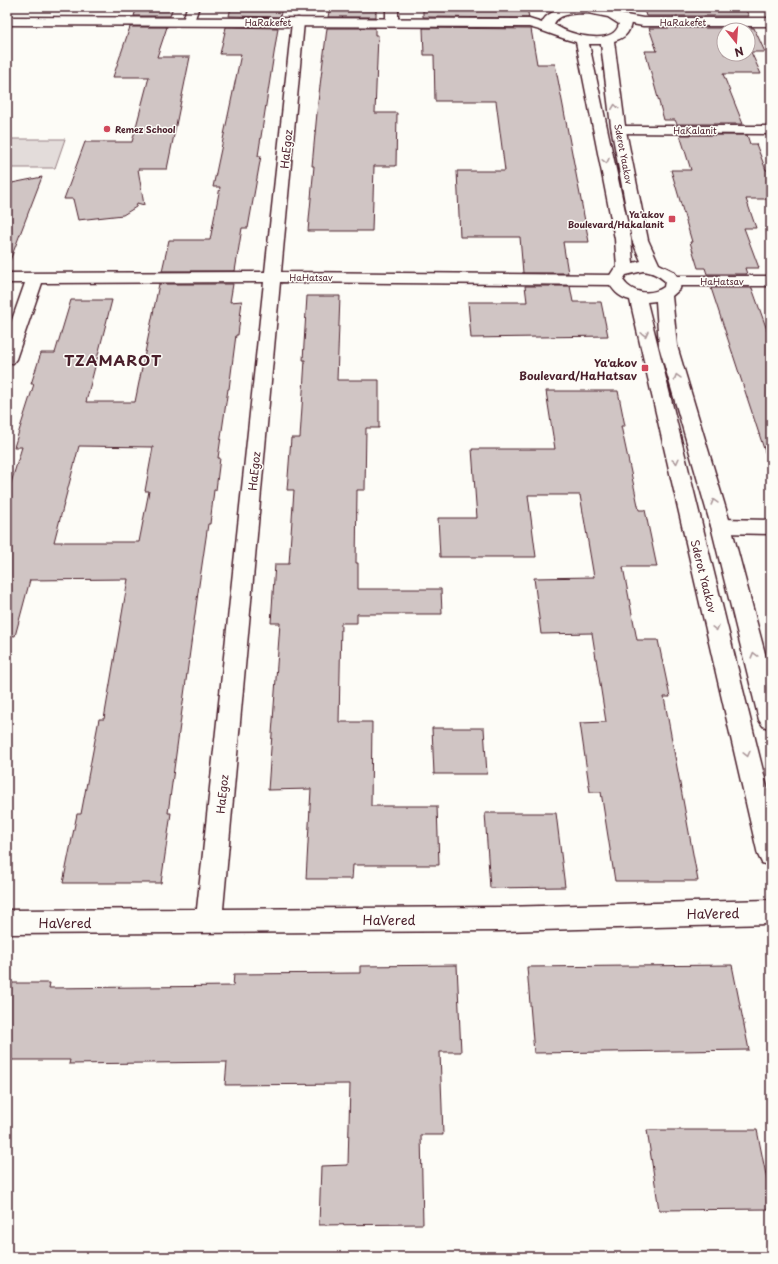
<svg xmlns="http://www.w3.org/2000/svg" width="778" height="1264" viewBox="0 0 778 1264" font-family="'Playpen Sans',sans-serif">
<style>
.green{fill:#e3dcda;stroke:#967e82}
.building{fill:#d0c5c4;stroke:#4a1f2b;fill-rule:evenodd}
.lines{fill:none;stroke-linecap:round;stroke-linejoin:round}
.street-casing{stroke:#4a1f2b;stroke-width:3}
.secondary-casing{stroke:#4a1f2b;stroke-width:3}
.street{fill:#fdfcf7;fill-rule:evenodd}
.secondary{fill:#fdfcf7;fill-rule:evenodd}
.oneway{stroke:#ac999b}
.poi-dot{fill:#d1495b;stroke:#fdfcf7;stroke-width:1.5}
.labels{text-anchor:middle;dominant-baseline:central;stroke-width:3;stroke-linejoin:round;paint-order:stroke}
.far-street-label{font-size:9px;fill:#4a1f2b;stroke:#fdfcf7}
.far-poi-label{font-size:9px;font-weight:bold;fill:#4a1f2b;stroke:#fdfcf7;text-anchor:start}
.street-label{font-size:11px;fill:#4a1f2b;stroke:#fdfcf7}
.poi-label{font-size:11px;font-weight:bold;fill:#4a1f2b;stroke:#fdfcf7;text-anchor:end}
.near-street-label{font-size:13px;fill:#4a1f2b;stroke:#fdfcf7}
.district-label{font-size:15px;font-weight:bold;letter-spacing:1px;fill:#4a1f2b;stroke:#fdfcf7}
</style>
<rect width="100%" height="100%" fill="#fdfcf7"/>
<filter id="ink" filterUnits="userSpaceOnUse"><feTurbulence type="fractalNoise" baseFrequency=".025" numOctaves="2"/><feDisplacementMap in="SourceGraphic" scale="8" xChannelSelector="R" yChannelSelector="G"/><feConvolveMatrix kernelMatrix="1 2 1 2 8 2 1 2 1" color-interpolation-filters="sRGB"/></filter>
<g filter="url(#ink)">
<path class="green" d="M7,139H65L55,168H7Z"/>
<path class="building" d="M137,7H173L170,16H134Z
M231,7H282L280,17L229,16Z
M330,7H376V17H328Z
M423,7H527L529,18L423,17Z
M643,7H744L749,16H646Z
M130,27H167L157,57H190L167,169H138L144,205L137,203L136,207L123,215L78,220L73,199H64L85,142H132L149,77H113Z
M226,27L278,28L258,156H261L248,228H242L235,271H162L169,240H210L220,187H213L241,54H220Z
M327,28H375V35H378L375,113H397L396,166H374L372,231H308L314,166H312L318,102Z
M423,28L531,29L537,64H555L589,242H563L568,273H523L520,237H460L457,171H505L496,101H435L434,55H424Z
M649,28H754L765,52H751L761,74H723L743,124H677L675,120H664L645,51H657ZM724,30H748V54H724Z
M680,135H747L750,144H756L766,170H771V199H746L756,228H744L759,268H745L747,274H707L705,268H698L690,242H692L671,170H691Z
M42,177L9,263H7V184Z
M159,284H233L230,302L242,301L238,335H236L229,389H228L218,458H220L216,490H214L210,524H208L199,585L168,813H171L161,883H63L77,814H81L99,719H104L128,579L30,580L15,636L7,635V496L22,447H14L34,384H31L41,353H55L71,300H112L86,402H135ZM79,446L153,447L145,491H149L139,542H54Z
M525,286H570L573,302H601L608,336L471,338L468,302H527Z
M711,288H752L771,341V454L766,455Z
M307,296H340L337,380H379V428H366L365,490H357L356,563H358V589H441L442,614H357V623H341L339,722H372L371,806H437L439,865H353L352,879H306L311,789L268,790L280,623H271L275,564H289L294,490H287L291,438H300L305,360H303Z
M546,391H618L625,426H621L639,510H645L657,567H623L637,640H658L670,697H664L698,881H615L601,792H590L580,723L606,722L592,633L541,634L534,578L594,577L580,495H528L536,557H440L438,518H477L472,449H555Z
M432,728H484L487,774H434Z
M485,813H556L565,887L490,888Z
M457,965L461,1052H440L443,1135H421L423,1224L319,1225L321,1166L348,1165L350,1084L225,1085L227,1062L69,1064L70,1060H7V983H50L49,988L233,986L234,974L360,973V966Z
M732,965L749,1050L534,1053L527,967Z
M647,1130H757L771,1200V1209L659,1210Z"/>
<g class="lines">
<g class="street-casing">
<path id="street" d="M187,7H199L193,24H185L183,21Z
M386,7H398V22L396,25H388L386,22Z
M620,14L643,18H771V26H643L616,21L614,18L616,15Z
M298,18L302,19L304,22L281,272L615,275L621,277L623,280L621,283L615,285L280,282L223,909L501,907L771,900V924L501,931L7,934V910L197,909L264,282L42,283L16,359L13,363L7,364V334L25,283H7V273L265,272L292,22L294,19Z
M619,126H771V134L614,133L612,130L614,127Z
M673,276H771V286H673L667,284L665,281L667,278Z
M721,519L771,520V534L721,533L714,531L711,526L714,521Z"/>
</g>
<g class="secondary-casing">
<path id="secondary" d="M571,7C590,7 618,5 631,23C629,34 624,38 614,41L625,126L648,240L659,264L673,271L681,281L680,289L672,296L677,346L731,526L771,676V729L763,726L759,720L711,526L659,346L656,301L647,302L771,803V866L762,863L758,855L630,300C618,297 613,290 607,280L614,269L617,268L615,239L576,42C559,38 546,31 529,27L7,25V17L529,19L542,23C546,12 561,9 571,7ZM588,13L608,17L619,24C614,47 567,35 554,24C558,13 578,13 588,13ZM589,44H601L611,126L632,240L641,261L633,263L631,239ZM643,271C652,272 658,275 665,281L664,287C651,296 632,294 623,280L626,275Z"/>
</g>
<use href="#street" class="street"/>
<use href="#secondary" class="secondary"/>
</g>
<defs><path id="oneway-chevron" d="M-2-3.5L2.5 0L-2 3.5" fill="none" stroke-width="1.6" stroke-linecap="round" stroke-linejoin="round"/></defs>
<g class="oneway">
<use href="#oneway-chevron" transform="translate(615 107) rotate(-97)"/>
<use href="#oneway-chevron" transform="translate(606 161) rotate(78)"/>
<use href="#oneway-chevron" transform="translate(645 334) rotate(77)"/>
<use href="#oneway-chevron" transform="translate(677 377) rotate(-106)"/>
<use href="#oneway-chevron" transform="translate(676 461) rotate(76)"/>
<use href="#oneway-chevron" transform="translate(714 502) rotate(-106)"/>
<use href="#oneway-chevron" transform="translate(716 628) rotate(76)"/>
<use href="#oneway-chevron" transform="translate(754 655) rotate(-105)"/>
<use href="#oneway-chevron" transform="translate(747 754) rotate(76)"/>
</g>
</g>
<g class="poi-dot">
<circle cx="107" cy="129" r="4"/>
<rect x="668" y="215" width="8" height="8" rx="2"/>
<rect x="641" y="364" width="8" height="8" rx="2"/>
</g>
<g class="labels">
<g class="far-street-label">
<text x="268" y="22">HaRakefet</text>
<text x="683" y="22">HaRakefet</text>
<text x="695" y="130">HaKalanit</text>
<text transform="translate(624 154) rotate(79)">Sderot Yaakov</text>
<text x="311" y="277">HaHatsav</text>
<text x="722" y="281">HaHatsav</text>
</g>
<g class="far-poi-label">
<text x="115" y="129">Remez School</text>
<text x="664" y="214" text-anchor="end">Ya'akov<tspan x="664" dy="10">Boulevard/Hakalanit</tspan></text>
</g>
<g class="street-label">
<text transform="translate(286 149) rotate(-84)">HaEgoz</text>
<text transform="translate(254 471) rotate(-84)">HaEgoz</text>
<text transform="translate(704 576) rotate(76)">Sderot Yaakov</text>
<text transform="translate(222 794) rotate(-84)">HaEgoz</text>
</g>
<g class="poi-label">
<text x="637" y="362">Ya'akov<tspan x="637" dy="13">Boulevard/HaHatsav</tspan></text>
</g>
<g class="near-street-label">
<text transform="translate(713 913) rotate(-1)">HaVered</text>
<text x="389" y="919">HaVered</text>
<text x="65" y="922">HaVered</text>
</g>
<g class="district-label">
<text x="113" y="359">TZAMAROT</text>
</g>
</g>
<rect width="778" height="1264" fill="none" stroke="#fdfcf7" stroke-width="24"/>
<rect x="12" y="12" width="754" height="1240" fill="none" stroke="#4a1f2b" stroke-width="1.5" filter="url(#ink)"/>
<g transform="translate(736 42) rotate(163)"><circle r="19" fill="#fdfcf7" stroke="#b5a4a5"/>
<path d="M0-3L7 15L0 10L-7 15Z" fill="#d1495b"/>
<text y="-6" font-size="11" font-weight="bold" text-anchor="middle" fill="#4a1f2b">N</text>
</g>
</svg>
